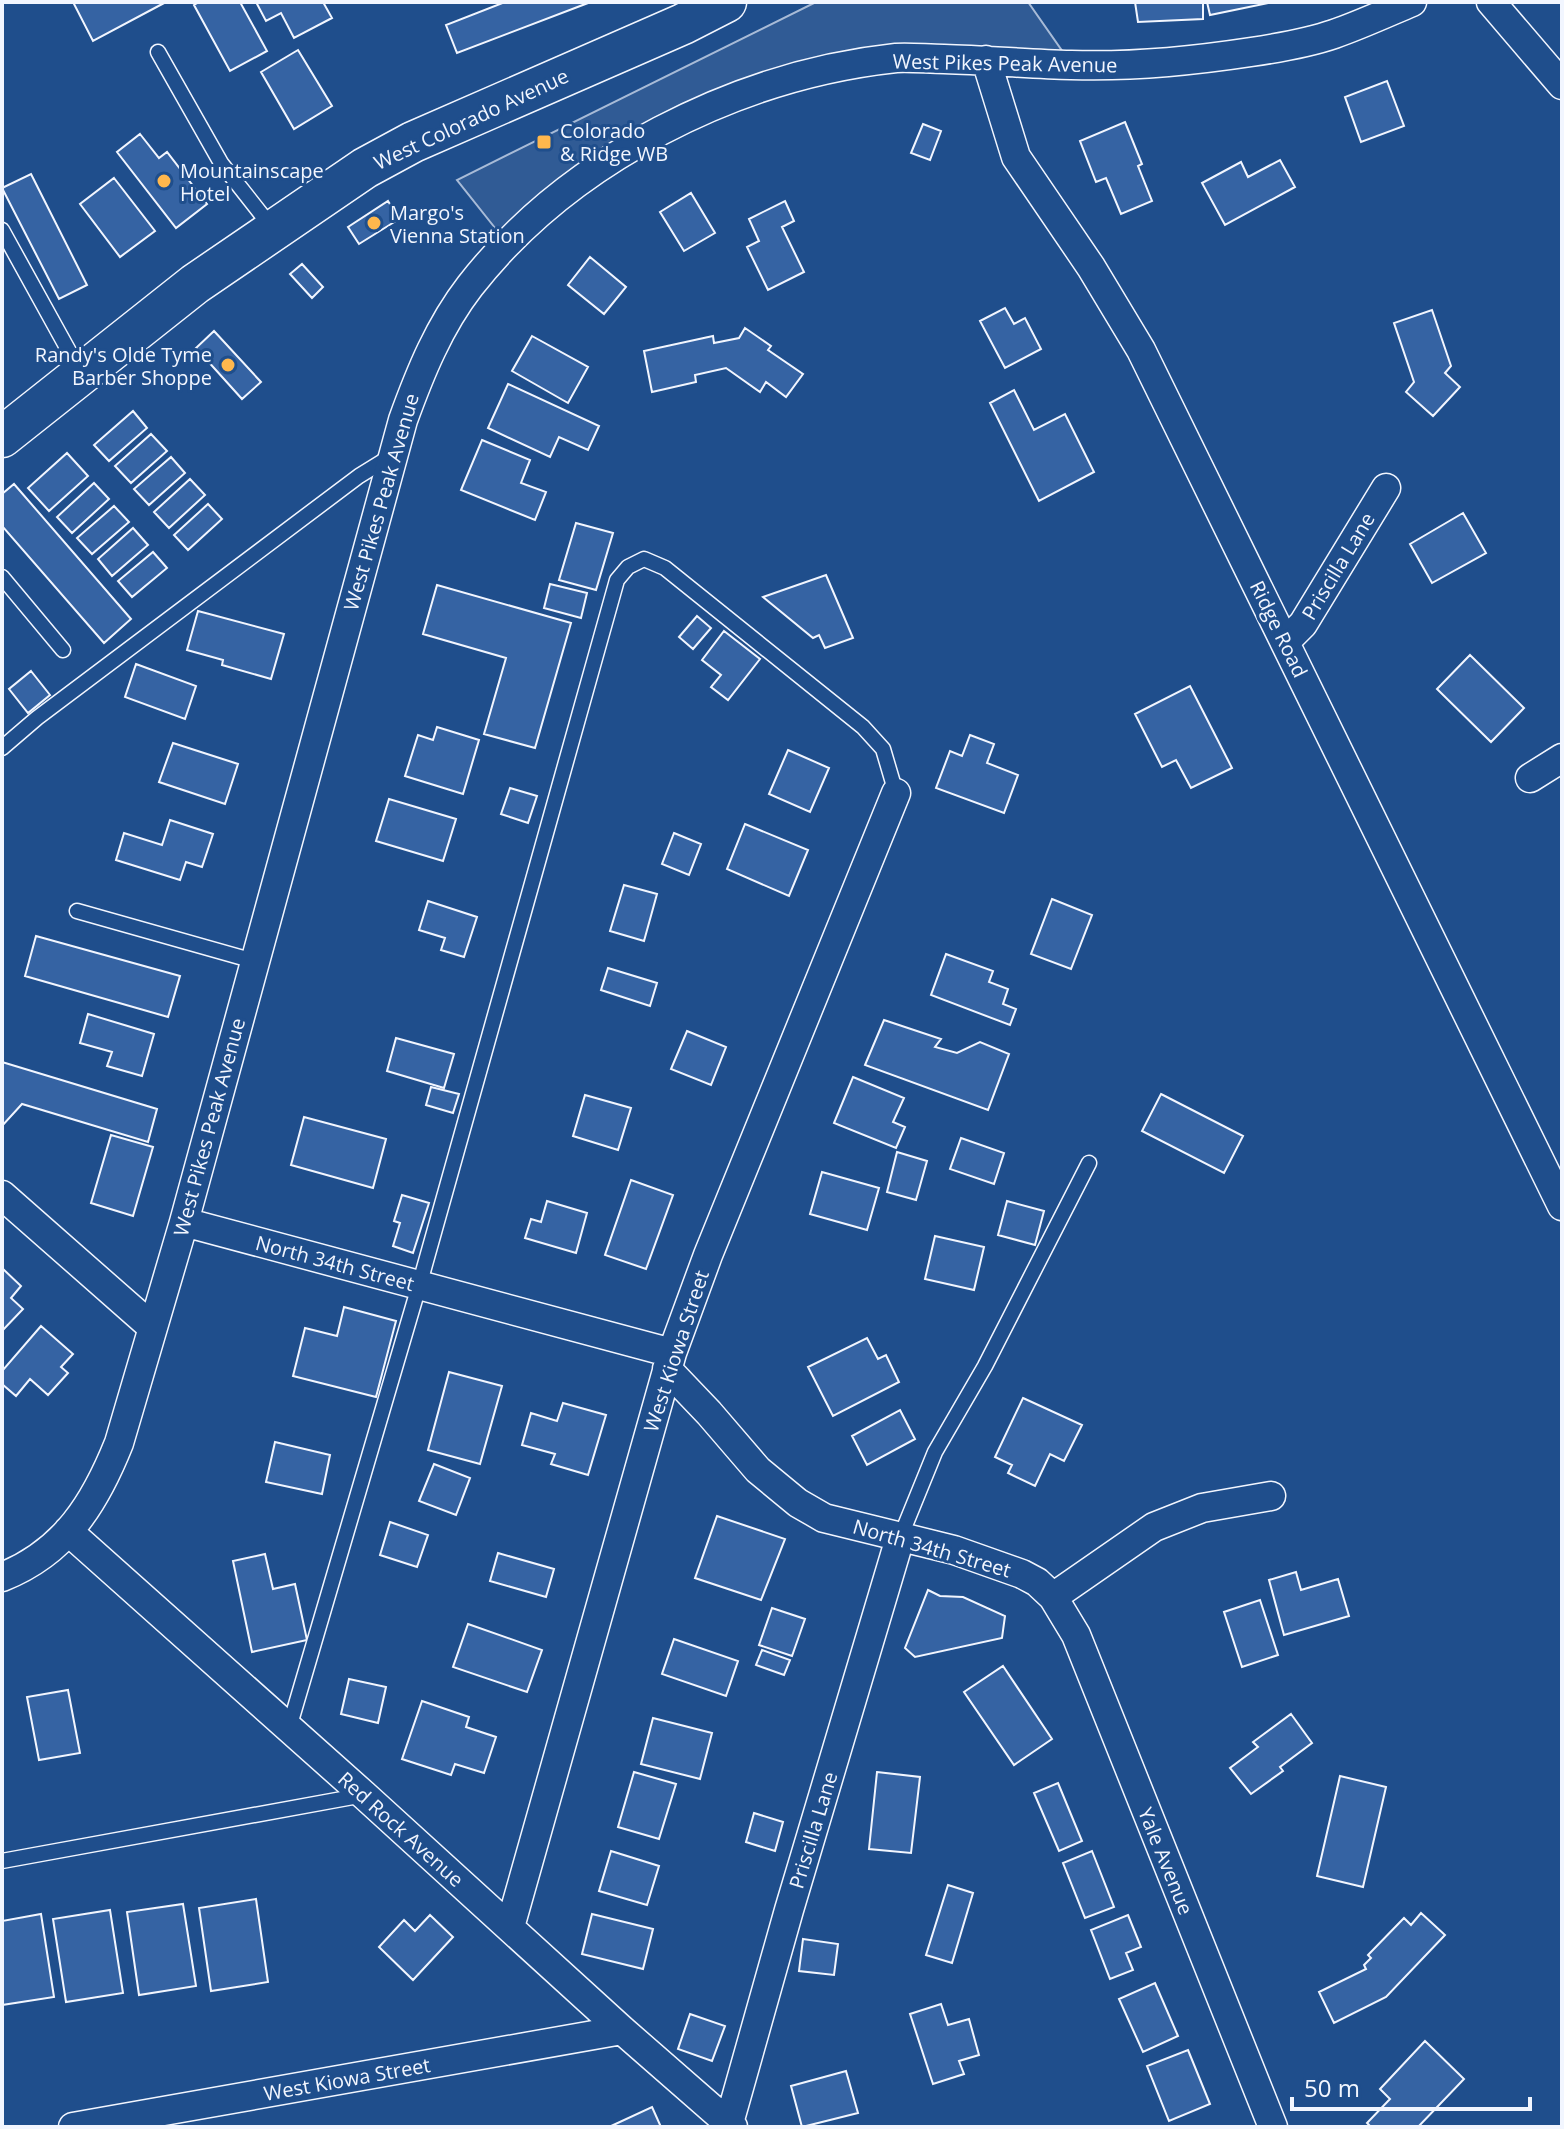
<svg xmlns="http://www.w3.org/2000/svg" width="1564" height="2129" viewBox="0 0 1564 2129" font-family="'Open Sans',sans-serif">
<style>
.parking{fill:#305b95;stroke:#a8bbd7;stroke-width:2}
.building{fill:#3563a3;stroke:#f2f6ff;stroke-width:2}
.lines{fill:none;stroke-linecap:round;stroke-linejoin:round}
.lane-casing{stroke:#f2f6ff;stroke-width:17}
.street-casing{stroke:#f2f6ff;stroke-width:31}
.secondary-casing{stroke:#f2f6ff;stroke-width:43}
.lane{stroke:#1f4e8c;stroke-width:14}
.street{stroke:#1f4e8c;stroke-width:28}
.secondary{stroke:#1f4e8c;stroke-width:40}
.poi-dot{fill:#ffb74d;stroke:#1f4e8c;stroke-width:3}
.labels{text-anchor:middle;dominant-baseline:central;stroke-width:6;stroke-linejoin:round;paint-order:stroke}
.street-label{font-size:20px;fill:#f2f6ff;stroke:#1f4e8c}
.poi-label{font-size:20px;fill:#f2f6ff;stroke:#1f4e8c;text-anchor:start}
</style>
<rect width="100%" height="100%" fill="#1f4e8c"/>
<path class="parking" d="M816,2H1028L1072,65L897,58L656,134L507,243L457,180Z"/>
<path class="building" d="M73,2H166L93,41Z
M199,2H240L267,51L230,71L194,5Z
M256,2H323L332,18L294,38L281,13L266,21Z
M505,2H587L588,3L457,53L446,25Z
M1135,2H1203V19L1138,22Z
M1207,2H1273L1210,15Z
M298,50L332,106L294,129L261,72Z
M1387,81L1404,126L1361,142L1345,97Z
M1125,122L1142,164L1138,166L1152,201L1121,214L1106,178L1096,182L1080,141Z
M923,124L941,131L930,160L911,153Z
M140,134L159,158L167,152L207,204L176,228L117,152Z
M1280,160L1295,187L1225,225L1202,183L1241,162L1248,177Z
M31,174L87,285L59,299L2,188Z
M114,178L155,231L120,257L80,204Z
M691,193L715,233L684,251L660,212Z
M388,201L399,219L359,244L348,227Z
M785,201L794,221L782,227L804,272L768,290L747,247L759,241L749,219Z
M590,257L626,287L604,314L568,285Z
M302,264L323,287L312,298L290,274Z
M1005,308L1014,324L1025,318L1041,349L1005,368L980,321Z
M1432,310L1451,366L1445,373L1460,387L1433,416L1406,392L1414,382L1394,323Z
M745,328L771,346L768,350L803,374L786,397L766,382L760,392L726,368L695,375L696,382L652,392L644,351L713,336L714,343L739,338Z
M214,331L261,382L242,399L196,348Z
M532,336L588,367L568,403L512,371Z
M508,384L599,426L588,450L559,437L550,457L488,428Z
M1014,390L1034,430L1065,414L1094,472L1039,501L990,403Z
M133,411L147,428L109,461L94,445Z
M151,434L167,451L131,483L115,466Z
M482,440L530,460L521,483L546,492L535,520L461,490Z
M67,453L88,476L49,511L28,488Z
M171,457L185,473L149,505L134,489Z
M190,479L205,495L169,528L154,512Z
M94,483L109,499L72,533L57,517Z
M14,484L131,619L104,643L2,526V494Z
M208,504L222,519L188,550L174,535Z
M114,506L129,522L92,554L77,538Z
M1463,513L1486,553L1432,583L1410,544Z
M576,523L613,533L596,590L559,580Z
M133,528L148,545L112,576L98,559Z
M153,552L167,568L132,597L118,581Z
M826,575L853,638L825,648L819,635L813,638L763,597Z
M550,584L587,593L581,618L544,608Z
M437,585L571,623L535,748L484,734L506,658L423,634Z
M198,611L284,634L271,679L222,665L223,660L187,650Z
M697,616L711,628L693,649L679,637Z
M724,631L760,659L728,700L711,687L721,675L702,660Z
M1470,655L1524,708L1491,742L1437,689Z
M136,664L196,686L185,719L125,697Z
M31,671L50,695L28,713L9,689Z
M1190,686L1232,768L1191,788L1176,760L1162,767L1135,714Z
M437,727L479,740L463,794L405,776L418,735L433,740Z
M970,735L994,744L987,763L1018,775L1004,813L936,788L950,751L962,756Z
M173,743L238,764L225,804L159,782Z
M788,750L829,768L810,812L769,794Z
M510,788L537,796L528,823L501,814Z
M389,799L456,819L443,861L376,841Z
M170,820L213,834L202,867L186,862L180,880L116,860L124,833L162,845Z
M745,824L808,850L789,896L727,869Z
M674,833L701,844L689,875L662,864Z
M624,885L657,894L644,941L610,931Z
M1052,899L1092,915L1071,969L1031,954Z
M428,901L477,917L464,957L441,950L445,938L419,930Z
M36,936L180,976L168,1017L25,976Z
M946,954L993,971L989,982L1008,989L1003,1004L1016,1009L1010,1025L931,995Z
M608,968L657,983L650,1006L601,990Z
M88,1014L154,1034L142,1076L107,1066L112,1052L80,1043Z
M884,1020L941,1039L935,1047L957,1053L980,1042L1009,1054L988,1110L865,1065Z
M687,1031L726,1047L711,1085L671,1069Z
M396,1038L454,1054L444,1088L387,1071Z
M2,1062L157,1109L148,1142L22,1104L2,1126Z
M853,1077L904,1098L893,1122L905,1127L896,1148L834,1123Z
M431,1087L459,1094L453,1113L426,1105Z
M1161,1094L1243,1136L1224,1173L1142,1131Z
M585,1095L631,1108L618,1150L573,1136Z
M304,1117L386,1139L373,1188L291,1165Z
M111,1135L153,1147L133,1216L91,1203Z
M961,1138L1004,1153L994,1184L950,1169Z
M897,1152L927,1161L916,1200L887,1192Z
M822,1172L879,1188L867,1230L810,1214Z
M631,1180L673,1195L646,1269L605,1255Z
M402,1195L429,1203L413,1253L393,1246L400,1223L394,1221Z
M547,1201L587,1213L576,1253L525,1238L531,1219L541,1222Z
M1007,1201L1044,1211L1035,1245L998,1235Z
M935,1236L984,1247L974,1290L925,1279Z
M2,1268L21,1286L11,1298L23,1309L2,1331Z
M344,1307L396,1321L376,1397L293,1376L305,1328L337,1336Z
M41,1326L73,1354L61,1367L68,1373L48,1395L30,1379L16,1396L2,1384V1371Z
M867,1338L878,1359L886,1355L899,1382L833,1416L808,1367Z
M449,1372L502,1386L480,1464L428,1450Z
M1023,1398L1082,1425L1064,1461L1050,1454L1035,1486L1008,1473L1012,1465L995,1457Z
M563,1403L606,1415L588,1475L551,1464L555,1454L522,1445L531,1413L557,1421Z
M900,1410L915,1439L867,1465L852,1436Z
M275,1442L330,1455L322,1494L266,1482Z
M434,1464L470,1478L456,1515L419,1501Z
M717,1516L785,1539L761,1600L695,1578Z
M390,1522L428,1535L417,1567L380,1555Z
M498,1553L554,1569L546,1597L490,1581Z
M265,1554L273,1589L295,1584L307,1640L252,1652L233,1561Z
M1296,1572L1301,1590L1338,1579L1349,1616L1284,1635L1269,1580Z
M928,1590L940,1596L963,1597L1005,1616L1002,1638L915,1657L905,1648Z
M1260,1600L1278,1655L1242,1667L1224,1612Z
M772,1608L805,1619L792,1656L759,1645Z
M468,1624L542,1650L527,1692L453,1667Z
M674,1639L738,1661L726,1696L662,1674Z
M762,1650L790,1660L784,1675L756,1665Z
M1003,1666L1052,1739L1014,1765L964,1692Z
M349,1679L386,1687L378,1723L341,1714Z
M68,1690L80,1753L39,1760L27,1697Z
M422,1701L469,1717L466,1727L496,1737L484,1773L455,1764L451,1775L402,1759Z
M1291,1714L1312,1743L1280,1767L1283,1771L1251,1794L1230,1768L1258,1747L1253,1742Z
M653,1718L712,1733L700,1779L641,1764Z
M634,1772L676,1784L659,1839L618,1827Z
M877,1772L920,1777L911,1853L869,1849Z
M1340,1776L1386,1787L1363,1887L1317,1876Z
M1058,1783L1082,1841L1059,1851L1034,1793Z
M754,1813L783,1822L775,1851L746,1842Z
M611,1851L659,1866L647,1905L599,1891Z
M1092,1851L1114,1907L1085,1918L1063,1863Z
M948,1885L973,1893L952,1963L926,1955Z
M256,1899L268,1982L211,1991L199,1908Z
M183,1904L196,1986L139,1995L127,1912Z
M110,1910L123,1993L66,2002L53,1919Z
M1421,1913L1445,1935L1386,1997L1334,2023L1319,1992L1366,1969L1364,1965L1371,1958L1368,1955L1404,1918L1411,1925Z
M41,1914L54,1997L2,2005V1921Z
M592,1914L653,1929L643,1969L582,1954Z
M430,1915L453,1937L413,1980L379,1947L404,1920L415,1931Z
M1128,1915L1141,1947L1126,1953L1133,1970L1110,1979L1091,1930Z
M803,1939L838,1944L834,1975L799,1971Z
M1155,1983L1178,2036L1143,2052L1119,1999Z
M941,2004L948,2025L969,2019L979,2055L959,2061L964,2074L933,2084L910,2014Z
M690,2014L725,2026L712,2061L678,2049Z
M1425,2041L1464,2079L1418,2127H1371L1367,2123L1390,2099L1380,2089Z
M1188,2050L1210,2104L1169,2121L1147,2066Z
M846,2071L858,2113L802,2127L791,2086Z
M652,2107L661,2127H609Z"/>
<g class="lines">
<g class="lane-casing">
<path id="lane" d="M158,52L221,163L273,229
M2,230L81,373
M2,577L63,650
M2,748L37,718L359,476L393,455
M77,911L254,961
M900,1538L935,1452L985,1366L1089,1163
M289,1728L419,1286L617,580L628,567L644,559L665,568L863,727L883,749L896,793
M2,1861L364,1795"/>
</g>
<g class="street-casing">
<path id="street" d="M1491,2L1562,85
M986,60L1016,157L1091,267L1141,350L1562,1206
M1286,641L1303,624L1386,488
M1530,778L1562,758
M2,1195L152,1327
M184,1222L672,1353
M667,1369L709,1413L758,1470L798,1503L824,1518L954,1550L1022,1574L1037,1582L1053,1597L1076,1635L1273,2127
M68,1531L364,1795L622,2030L733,2127
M2,1577C65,1552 95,1503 119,1443L184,1222L403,420C420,373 439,326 470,286C569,159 737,75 896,58C911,57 928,59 944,59C986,60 1029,64 1071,65C1131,67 1192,61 1251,52C1278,48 1308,43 1334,34C1360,25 1386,13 1412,2
M1053,1597L1154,1527L1202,1508L1271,1496
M510,1927L672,1353L708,1255L896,793
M729,2123L789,1910L900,1538
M73,2127L622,2030"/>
</g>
<g class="secondary-casing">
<path id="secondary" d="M2,437L195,284L365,168L413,142L683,24L726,2"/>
</g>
<use href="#lane" class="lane"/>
<use href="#street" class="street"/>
<use href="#secondary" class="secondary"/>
</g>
<g class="poi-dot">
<rect x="536" y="134" width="16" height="16" rx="4"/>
<circle cx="164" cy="181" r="8"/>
<circle cx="374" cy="223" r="8"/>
<circle cx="228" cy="365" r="8"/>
</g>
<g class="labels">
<g class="street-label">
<text transform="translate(1005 63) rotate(1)">West Pikes Peak Avenue</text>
<text transform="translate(471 119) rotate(-25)">West Colorado Avenue</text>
<text transform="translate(381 502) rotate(-74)">West Pikes Peak Avenue</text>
<text transform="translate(1338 566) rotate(-59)">Priscilla Lane</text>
<text transform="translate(1279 629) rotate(64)">Ridge Road</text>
<text transform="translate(209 1127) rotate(-75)">West Pikes Peak Avenue</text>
<text transform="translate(335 1263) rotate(15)">North 34th Street</text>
<text transform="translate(676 1351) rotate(-72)">West Kiowa Street</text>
<text transform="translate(932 1548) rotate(16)">North 34th Street</text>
<text transform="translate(401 1829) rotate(42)">Red Rock Avenue</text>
<text transform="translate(813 1830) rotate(-73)">Priscilla Lane</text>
<text transform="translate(1166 1861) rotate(68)">Yale Avenue</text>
<text transform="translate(347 2079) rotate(-10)">West Kiowa Street</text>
</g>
<g class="poi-label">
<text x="560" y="130">Colorado<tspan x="560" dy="23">&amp; Ridge WB</tspan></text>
<text x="180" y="170">Mountainscape<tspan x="180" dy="23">Hotel</tspan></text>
<text x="390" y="212">Margo's<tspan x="390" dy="23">Vienna Station</tspan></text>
<text x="212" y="354" text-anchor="end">Randy's Olde Tyme<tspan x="212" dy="23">Barber Shoppe</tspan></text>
</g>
</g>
<rect width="1564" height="2129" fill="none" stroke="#f2f6ff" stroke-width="8"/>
<path d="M1292 2097v12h238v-12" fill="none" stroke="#f2f6ff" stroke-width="4"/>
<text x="1304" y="2097" font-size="24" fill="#f2f6ff" stroke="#1f4e8c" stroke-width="6" paint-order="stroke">50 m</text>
</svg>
